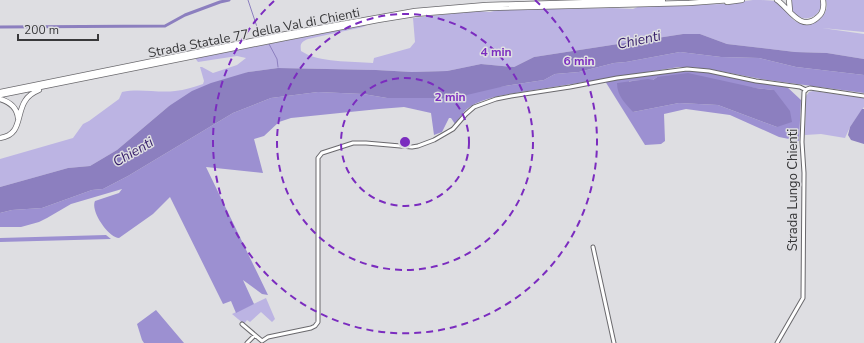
<svg xmlns="http://www.w3.org/2000/svg" width="864" height="343" viewBox="0 0 864 343" font-family="'Nunito Sans',sans-serif">
<style>
.green{fill:#bcb4e3}
.forest{fill:#9c90d1;fill-rule:evenodd}
.water{fill:#8c7fbf}
.lines{fill:none;stroke-linecap:round;stroke-linejoin:round}
.stream{stroke:#8c7fbf;stroke-width:1}
.canal{stroke:#8c7fbf;stroke-width:3}
.minor-casing{stroke:#6a696d;stroke-width:5}
.highway-casing{stroke:#6a696d;stroke-width:6}
.minor{stroke:#fff;stroke-width:3}
.highway{stroke:#fff;stroke-width:4.5}
.ring{fill:none;stroke:#7b2cbf;stroke-width:2;stroke-dasharray:7 5}
.labels{text-anchor:middle;dominant-baseline:central;stroke-width:3;stroke-linejoin:round;paint-order:stroke}
.street-label{font-size:13px;fill:#38383a;stroke:#dedee2}
.water-label{font-size:14px;font-style:italic;fill:#361e6a;stroke:#dedee2}
.centre{fill:#7b2cbf;stroke:#dedee2;stroke-width:2}
.ring-label{font-size:12px;text-anchor:middle;font-weight:bold;fill:#7b2cbf;stroke:#dedee2;stroke-width:3;stroke-linejoin:round;paint-order:stroke}
</style>
<rect width="100%" height="100%" fill="#dedee2"/>
<path class="green" d="M753,0C760,0 771,0 777,2C787,9 791,24 805,24C811,24 816,23 820,19C826,14 828,7 826,0H864V32L822,28L864,34V59L827,53L795,52L727,44L700,34H683L534,57L514,67L481,64L447,71L412,72L376,70L278,68L248,72L169,106L117,150L90,166L68,168L0,187V159L73,138L83,124L89,121L119,99L122,92C139,88 157,93 175,91C185,90 194,87 203,84L204,81L200,67H202L213,73L237,65L246,58L237,56L198,62L195,58L367,25L363,27L308,39C301,42 300,44 301,51C319,63 351,61 373,63L374,58L410,48L415,42L413,18L476,11L490,12L498,10L612,8L633,9L640,6L724,4Z
M790,0H821C824,23 790,26 790,0Z
M813,91L864,98V107L850,127L845,138L821,134L805,135L806,96L809,92Z
M266,298L275,319L272,322L261,312L250,322L247,320L244,324L232,314Z"/>
<path class="forest" d="M680,52L721,57L759,58L796,67L864,75V93L761,79L709,69L690,67H679L509,94C497,96 476,101 467,109C462,113 459,119 455,124L451,118H449L442,132L434,135L431,113L404,107L379,109L291,118L279,122L264,136L254,139L263,173L206,167L268,295L262,294L243,280L254,304L236,313L231,301L223,304L170,197L153,214L119,238C109,238 90,211 95,201L119,193L122,189L71,204L47,218L39,222L21,227H0V213L12,210L42,208L92,190L103,189L128,176L233,113L271,98L318,92L363,94L387,98L505,86L544,80L555,74L579,72L614,63L626,62Z
M684,70L707,72L758,83L786,86L801,100L799,141L779,137L730,115L686,109L664,114L665,141L661,144L645,145L605,81ZM657,77L773,90L777,127L718,105L679,103L633,112L629,81L653,80Z
M106,235L111,239L0,242V238Z
M156,310L184,343H144L142,340L137,324Z"/>
<path class="water" d="M683,34H700L727,44L795,52L827,53L864,59V75L796,67L759,58L721,57L680,52L626,62L614,63L579,72L555,74L544,80L505,86L454,98H387L363,94L318,92L271,98L233,113L128,176L103,189L92,190L42,208L12,210L0,213V187L68,168L90,166L117,150L169,106L192,91L211,83L248,72L278,68L376,70L412,72L447,71L481,64L514,67L534,57Z
M688,73L756,88L774,90L790,111L792,122L777,127L718,105L679,103L633,112C625,103 617,96 617,83L648,79L653,80L657,77Z
M862,109H864V144L851,140L848,135L850,127Z"/>
<g class="lines">
<path class="stream" d="M248,0L257,27L263,36
M269,44L277,59L278,67"/>
<path class="canal" d="M0,27L165,26L185,15L220,2L229,0"/>
<g class="minor-casing">
<path id="minor" d="M593,247L614,343
M242,324L262,341L268,337L311,328L315,326L318,322V158L322,153L353,143H366L412,147L418,146L434,140L453,129L466,114L474,107L496,99L511,96L570,87L617,78L687,69L709,71L756,81L800,87L806,90
M247,343L255,335
M777,343L803,298L804,173L802,142L804,92L807,89L810,88L864,96"/>
</g>
<g class="highway-casing">
<path id="highway" d="M777,0C789,8 801,33 818,17C823,13 824,6 823,0
M789,0L790,11
M727,2L742,0
M0,92L286,34L415,11L486,5L663,0
M0,95L285,38L378,20L415,14L488,8L689,3L730,0
M0,99C10,102 17,107 18,118
M0,138C22,135 16,115 25,101C28,96 34,92 39,90"/>
</g>
<use href="#minor" class="minor"/>
<use href="#highway" class="highway"/>
</g>
<g class="ring">
<circle cx="405" cy="142" r="64"/>
<circle cx="405" cy="142" r="128"/>
<path d="M535 0A192 192 0 1 1 275 0"/>
</g>
<g class="labels">
<g class="street-label">
<text transform="translate(254 33) rotate(-11)">Strada Statale 77 della Val di Chienti</text>
<text transform="translate(793 190) rotate(-90)">Strada Lungo Chienti</text>
</g>
<g class="water-label">
<text transform="translate(639 40) rotate(-12)">Chienti</text>
<text transform="translate(133 152) rotate(-30)">Chienti</text>
</g>
</g>
<circle cx="405" cy="142" r="6" class="centre"/>
<g class="ring-label">
<text x="496" y="56">4 min</text>
<text x="579" y="65">6 min</text>
<text x="450" y="101">2 min</text>
</g>
<path d="M18 34v6h80v-6" fill="none" stroke="#38383a" stroke-width="2"/>
<text x="24" y="34" font-size="12" fill="#38383a" stroke="#dedee2" stroke-width="3" paint-order="stroke">200 m</text>
</svg>
